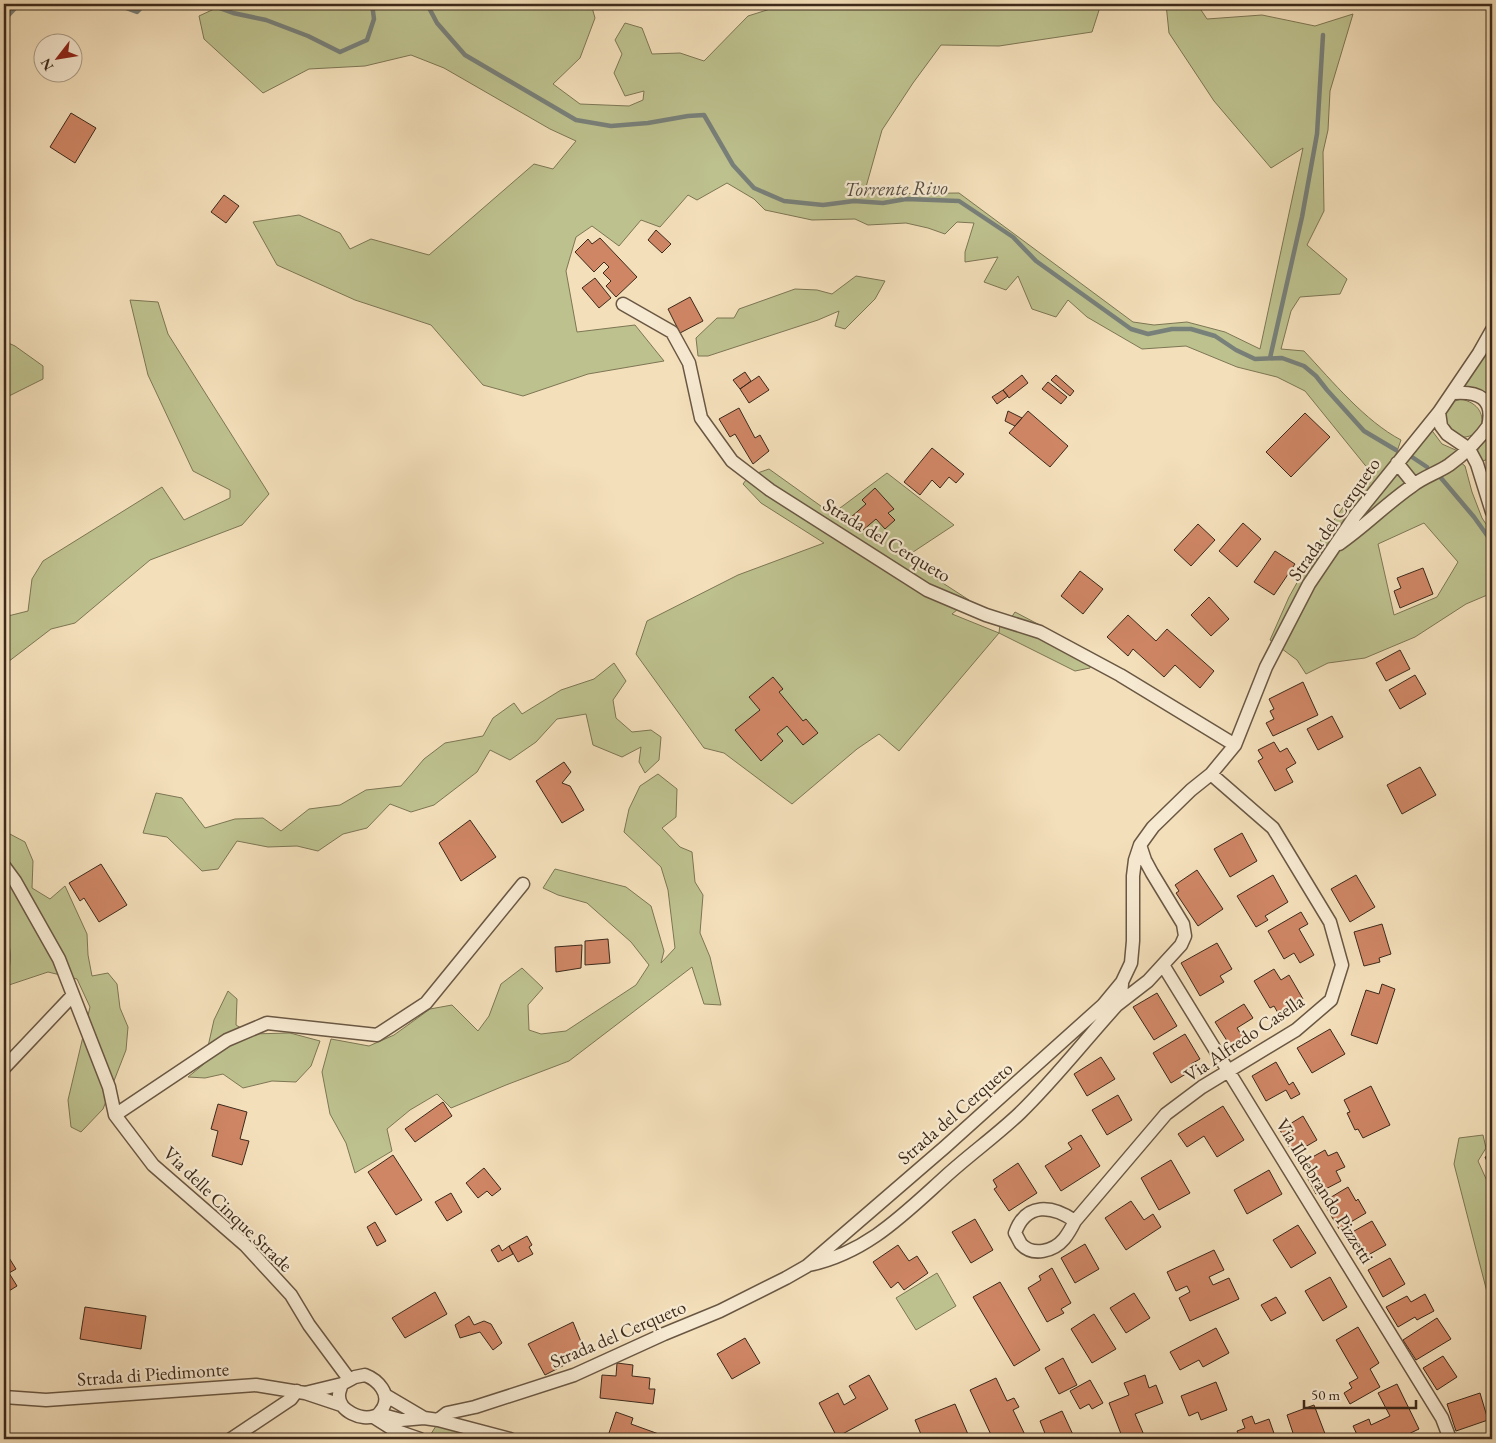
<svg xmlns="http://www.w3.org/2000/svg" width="1496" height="1443" viewBox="0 0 1496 1443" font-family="'EB Garamond',serif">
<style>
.green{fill:#bdc18e;stroke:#7d7654;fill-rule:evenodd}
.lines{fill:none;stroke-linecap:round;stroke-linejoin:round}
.stream{stroke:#78807a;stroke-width:4.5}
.building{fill:#cf8665;stroke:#3d2a1b}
.street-casing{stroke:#6a5743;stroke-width:15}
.street{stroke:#f7ead2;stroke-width:12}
.labels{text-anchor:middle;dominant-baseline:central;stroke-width:4.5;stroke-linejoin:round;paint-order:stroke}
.street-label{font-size:19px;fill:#3d2a1b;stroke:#f7ead2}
.water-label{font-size:20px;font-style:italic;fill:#564e42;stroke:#f7ead2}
</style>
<rect width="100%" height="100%" fill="#f3dfba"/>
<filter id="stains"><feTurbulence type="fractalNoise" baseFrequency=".004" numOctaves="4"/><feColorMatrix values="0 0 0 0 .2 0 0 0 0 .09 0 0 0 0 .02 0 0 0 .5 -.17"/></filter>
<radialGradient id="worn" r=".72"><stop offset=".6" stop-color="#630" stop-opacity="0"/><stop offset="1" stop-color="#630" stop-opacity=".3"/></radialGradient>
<path class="green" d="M225,4H591L595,18L580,58L553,84L580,104L629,106L643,100L644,91L625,96L614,73L622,54L615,40L625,23L642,28L652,54L680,53L704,61L748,16L786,4H1101L1092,32L999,46L941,45L913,83L882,130L864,194L959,193L1133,322L1154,325L1187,322L1225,332L1260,349L1303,148L1271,168L1214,101L1169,33L1166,4H1197L1207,19L1262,15L1315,26L1353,14L1330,91L1328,130L1323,152L1324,211L1307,245L1347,279L1340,294L1300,297L1291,311L1281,349L1304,351C1333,382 1365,421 1401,440L1394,460L1430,428L1442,444L1458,451L1438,464L1459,461L1465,466L1472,492L1482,518L1492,533V567L1489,576L1492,593L1466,604L1415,637L1365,658L1328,663L1306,674L1297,660L1270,640L1289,597L1323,536L1369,470L1305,391L1277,377L1237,367L1186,346L1142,349L1087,317L1068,300L1056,317L1032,309L1018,276L1006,290L984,282L998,257L965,262V252L974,223L957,222L945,234L928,228L906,223L868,225L855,219L812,220L765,210L754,199L727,183L697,200L688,195L660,227L641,220L619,246L592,226L576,237L566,271L577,332L635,325L664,361L588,374L523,396L483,385L431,325L355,300L277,265L253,222L299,215L340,233L350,249L371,239L429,255L534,164L553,169L576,141L550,129L444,68L411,55L365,66L309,69L263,93L204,39L199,16ZM1424,523L1458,562L1437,597L1394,615L1378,544Z
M856,276L885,281L875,299L845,329L835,326L839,311L818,320L708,356H698L696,338L717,318H734L739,309L795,289L817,290L832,294Z
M130,300L158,302L168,334L269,494L242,525L150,560L75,623L51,629L4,665V617L28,611L32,579L43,561L162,487L184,520L230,498V490L193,471L148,375Z
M1492,340V400L1476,388L1463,387L1468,381Z
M4,341L15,346L43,366V379L9,396L4,392Z
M1461,399C1478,403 1486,414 1480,431C1459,444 1448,436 1443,414L1449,403Z
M1492,430V472L1488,459L1483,461L1477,451Z
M769,469L832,514L887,473L954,525L904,558L969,600L952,614L999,633L1001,614L1011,618L1015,612L1091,652L1090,668L1075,671L999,633L899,751L879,734L857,749L792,804L724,753L704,748L636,654L647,621L738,575L824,543L761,503L743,484L749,476Z
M614,663L626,681L613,700L616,718L632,732L651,730L661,737L659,760L645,773L639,762L641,747L622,757L593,745L586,714L557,719L536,742L510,760L490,750L477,772L434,805L411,812L390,804L367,828L343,834L318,851L297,846L268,847L237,841L218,869L202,871L167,837L143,833L156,793L182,798L205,828L235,819L263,818L281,831L309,809L340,805L366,790L401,786L424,759L445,743L483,736L493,718L514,703L522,714L561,690L594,679Z
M658,774L677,789L676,817L662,828L680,847L692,852L695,882L703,895L700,933L710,957L721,1005L704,1004L692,967L569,1061L506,1085L451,1108L437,1094L410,1110L387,1129L392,1151L355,1173L346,1143L330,1114L322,1072L331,1039L369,1046L394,1035L430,1009L452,1005L478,1031L489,1016L501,984L522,968L543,988L528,1005L529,1030L541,1034L566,1031L636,985L649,965L631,942L587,903L558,895L543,888L555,869L626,887L651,906L664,951L661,963L675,948L668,890L661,867L624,832L629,809L640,786Z
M8,833L25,842L33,861L32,888L50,899L65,886L87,934L88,955L92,976L108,973L117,984L120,1008L128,1027L126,1050L103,1109L81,1132L71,1127L68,1100L90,1007L77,979L48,972L6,986C10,965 14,951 4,931V835Z
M228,991L237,999L236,1025L251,1034L290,1033L320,1041L311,1066L296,1082L272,1081L243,1088L223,1074L205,1078L188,1077L204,1064L214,1020Z
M1483,1135L1486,1148L1478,1161L1492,1192V1290L1487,1292L1454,1164L1459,1138Z
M937,1273L956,1306L916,1330L896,1298Z
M436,1426L479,1435L482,1439H434L429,1437Z"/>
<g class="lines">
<path class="stream" d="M115,4L137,12L145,4
M213,4L214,6L233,13L266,20L308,36L340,52L367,40L374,19L372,4
M427,4L437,23L465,55L576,120L611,126L648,123L688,116L704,115L733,165L754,188L784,201L823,205L854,201L883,203L906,199L959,201L1013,237L1036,261L1131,329L1148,334L1172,329H1191L1215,336L1236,350L1255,359L1282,358L1304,366L1316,376L1327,390L1364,431L1396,450
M4,20L19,4
M1270,358L1302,217L1317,134L1323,35
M1412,457L1427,467
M1441,478L1474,517L1489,538"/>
</g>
<path class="building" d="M71,113L96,128L75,163L50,147Z
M224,195L239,206L226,223L211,212Z
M656,230L671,244L662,253L648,240Z
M600,238L637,277L616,297L606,286L611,281L603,273L609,267L604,262L594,272L575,252L588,239L592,244Z
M595,278L611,298L599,308L582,288Z
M690,297L703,321L680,333L668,309Z
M745,372L751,381L740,389L733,380Z
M1022,375L1028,383L1009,398L1003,390Z
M1056,375L1074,391L1070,396L1051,380Z
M759,376L769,390L749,403L740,389Z
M1048,382L1067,397L1061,404L1042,389Z
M1003,390L1008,396L997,404L992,397Z
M739,408L755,438L760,435L769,451L753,464L735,434L730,437L719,419Z
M1008,411L1022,418L1015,426L1005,421Z
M1028,411L1068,446L1050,467L1009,433Z
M1305,413L1330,437L1291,477L1266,452Z
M932,448L964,474L956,483L949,477L940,488L932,480L920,495L904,482Z
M875,488L894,509L888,513L895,520L885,529L876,519L862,531L850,518L866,504L862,500Z
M1243,523L1261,539L1237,567L1219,551Z
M1198,524L1215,540L1191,566L1174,550Z
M1275,551L1295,564L1274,595L1254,582Z
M1423,568L1433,594L1400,608L1394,591L1401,588L1397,578Z
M1080,571L1103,589L1083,614L1061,596Z
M1209,597L1229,619L1211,636L1191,615Z
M1128,615L1156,641L1167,629L1214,671L1200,688L1175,665L1164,677L1133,649L1128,656L1107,637Z
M1400,650L1410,669L1386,681L1376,663Z
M1415,675L1426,694L1400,709L1389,690Z
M773,677L783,689L779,692L803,721L806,719L818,733L803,745L787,726L777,734L783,741L761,761L735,730L760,710L749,697Z
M1303,682L1318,715L1273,736L1266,723L1274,719L1270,711L1274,709L1269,699Z
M1332,716L1343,737L1318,750L1307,729Z
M1274,742L1280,752L1287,748L1296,763L1286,769L1293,782L1275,791L1258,761L1263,758L1258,750Z
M564,762L571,772L562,783L570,786L584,810L562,823L536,781Z
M1420,767L1436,795L1402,814L1387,785Z
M470,820L496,857L461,881L439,843Z
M1242,833L1257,861L1230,877L1214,849Z
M101,864L127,905L99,922L84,898L80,901L69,883Z
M1197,870L1223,909L1198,926L1176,893L1179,891L1175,885Z
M1273,875L1288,902L1265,916L1268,920L1256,927L1237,896Z
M1356,875L1375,907L1350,922L1331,889Z
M1301,912L1308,924L1299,929L1314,955L1300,963L1294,953L1284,959L1268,931Z
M1382,924L1391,954L1379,958L1380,962L1364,966L1354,932Z
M608,939L610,963L585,965V941Z
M1217,943L1232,969L1220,976L1224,982L1200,996L1181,963Z
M582,945L581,968L556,972L555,947Z
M1274,969L1281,980L1289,975L1303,999L1278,1013L1274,1006L1270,1008L1254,981Z
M1490,969H1492V1092L1489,1091Z
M1382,984L1395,989L1377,1044L1351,1035L1366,990L1379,994Z
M1157,993L1177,1026L1154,1040L1133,1007Z
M1244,1004L1253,1018L1237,1028L1244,1039L1231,1047L1215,1022Z
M1330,1029L1345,1054L1312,1073L1297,1048Z
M1185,1034L1200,1059L1191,1064L1194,1069L1171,1083L1153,1053Z
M1101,1057L1115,1079L1087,1096L1074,1074Z
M1276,1062L1289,1085L1293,1082L1300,1094L1291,1099L1286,1090L1266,1101L1252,1076Z
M1371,1086L1390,1125L1363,1138L1358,1129L1355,1130L1347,1113L1350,1112L1344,1100Z
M1118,1095L1132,1120L1107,1135L1092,1110Z
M443,1102L452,1116L415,1142L405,1129Z
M218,1104L247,1112L240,1139L249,1141L242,1165L212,1156L218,1131L211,1129Z
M1223,1106L1244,1140L1217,1157L1204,1136L1187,1147L1178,1134Z
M1303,1116L1317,1140L1293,1154L1280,1130Z
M1081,1135L1100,1166L1061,1191L1045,1166L1072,1149L1068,1143Z
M1325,1150L1328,1156L1337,1152L1345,1167L1336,1171L1341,1181L1316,1194L1300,1164Z
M1492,1154V1172L1485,1157Z
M393,1155L422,1200L396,1215L368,1172Z
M1171,1160L1190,1193L1159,1210L1141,1178Z
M1018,1163L1037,1193L1009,1211L994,1189L997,1187L993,1180Z
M484,1168L501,1189L492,1196L487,1191L478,1198L466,1183Z
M1269,1170L1282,1194L1247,1214L1234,1190Z
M1348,1187L1356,1201L1358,1199L1366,1213L1339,1229L1323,1202Z
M451,1193L462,1212L447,1221L435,1202Z
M1131,1201L1144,1220L1153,1214L1161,1227L1126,1250L1105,1218Z
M975,1219L993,1250L971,1263L952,1232Z
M1372,1221L1386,1245L1361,1259L1347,1235Z
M375,1222L386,1241L377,1246L367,1227Z
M1298,1225L1316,1253L1291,1268L1273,1240Z
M527,1236L532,1245L529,1247L533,1254L518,1262L509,1246Z
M1085,1244L1099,1269L1075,1283L1061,1258Z
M499,1245L502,1251L509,1246L513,1254L498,1262L491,1250Z
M898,1245L909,1261L917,1256L928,1273L904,1290L898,1282L891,1288L873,1262Z
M1214,1250L1224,1270L1209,1277L1213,1285L1229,1278L1239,1299L1190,1321L1179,1298L1190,1292L1187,1286L1176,1291L1167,1272Z
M6,1253L16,1269L9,1273L17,1286L4,1294V1255Z
M1390,1258L1405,1284L1383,1297L1368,1270Z
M1052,1268L1071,1303L1061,1309L1064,1313L1047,1322L1028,1288L1041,1280L1039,1276Z
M1330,1277L1347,1307L1323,1321L1305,1291Z
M1000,1282L1040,1350L1014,1366L973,1297Z
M435,1292L447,1314L405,1338L392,1318Z
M1134,1293L1150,1318L1126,1333L1110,1308Z
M1425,1294L1434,1311L1417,1320L1415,1317L1398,1327L1386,1307L1407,1296L1411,1302Z
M1276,1297L1286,1313L1271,1321L1261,1305Z
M85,1307L146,1316L141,1349L80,1339Z
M1094,1314L1116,1349L1092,1363L1071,1329Z
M469,1316L474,1325L484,1321L491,1324L502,1343L493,1350L480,1332L460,1338L455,1325Z
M1437,1318L1451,1339L1416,1360L1403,1340Z
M573,1322L586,1354L545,1375L528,1344Z
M1358,1327L1379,1363L1370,1369L1380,1387L1350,1404L1344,1393L1352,1388L1349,1383L1358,1378L1336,1340Z
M1216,1328L1229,1353L1203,1367L1199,1360L1180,1370L1170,1352Z
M745,1338L760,1363L732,1379L717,1354Z
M1443,1356L1457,1377L1437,1390L1423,1368Z
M1063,1358L1077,1385L1059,1394L1045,1368Z
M617,1363L633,1365L632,1376L650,1378L649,1389H655L653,1404L600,1398L602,1375L616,1376Z
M869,1375L888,1409L837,1437L819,1403L838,1393L844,1405L856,1398L849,1386Z
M1145,1375L1149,1388L1156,1385L1163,1403L1135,1414L1144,1435L1132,1439H1123L1109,1403L1129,1395L1124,1383Z
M996,1378L1007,1401L1014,1398L1019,1407L1013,1410L1027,1439H993L970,1390Z
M1090,1380L1103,1403L1092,1409L1089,1404L1080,1409L1070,1391Z
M1216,1382L1227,1410L1201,1420L1198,1412L1189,1416L1181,1396Z
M1397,1384L1419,1429L1398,1439H1359L1353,1426L1369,1419L1371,1425L1390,1416L1378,1393Z
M1480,1393L1488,1420L1456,1431L1447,1404Z
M955,1404L970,1439H923L915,1420Z
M1314,1405L1327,1439H1295L1287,1415Z
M1062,1411L1075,1439H1053L1051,1434L1046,1436L1040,1421Z
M616,1412L633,1418L631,1424L667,1437L666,1439H607Z
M1252,1416L1255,1424L1269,1419L1276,1439H1240L1237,1431L1245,1428L1242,1420Z"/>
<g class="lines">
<g class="street-casing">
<path id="street" d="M623,304L672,332L689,363L701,418L732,461L770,490L927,590L986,615L1040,632L1120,675L1235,745
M1453,393C1478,391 1495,398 1488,427
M1439,412L1441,426L1447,434L1469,449L1477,464L1492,512
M1397,463L1414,484
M1339,544C1365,526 1386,504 1412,486C1423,477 1437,473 1449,465C1466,453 1480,438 1492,421
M4,866L15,881L59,959L109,1087L115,1115L153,1165L245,1245L291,1295L309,1325L349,1379
M1163,965L1442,1418L1450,1439
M1117,1005L1148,981L1181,945L1185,936L1183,924L1152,873L1145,860L1140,845
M4,1068L73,995
M115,1115L227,1040L267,1023L377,1035L426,1003L523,884
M1075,1221C1052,1205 1026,1202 1015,1233C1017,1236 1019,1241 1021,1244C1033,1257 1054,1251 1064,1239C1068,1234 1072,1227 1075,1221L1166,1114L1202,1087L1296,1030L1331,1000L1342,965L1330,922L1273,828L1211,774
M809,1265C866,1253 903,1215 945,1177C969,1155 997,1135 1020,1113C1055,1079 1085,1040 1117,1005L1121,995L1122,984
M365,1375C378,1380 391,1394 383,1408C380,1412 379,1415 375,1416C362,1421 338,1411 339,1395C339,1392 341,1387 342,1384L355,1377Z
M305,1393L342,1384
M385,1395L424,1418
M4,1397L46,1400L256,1385L305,1393L341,1405
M379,1414L401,1420L424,1418L438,1420L510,1439
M375,1418L394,1430L420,1439
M438,1420L447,1413L475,1407L574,1375L664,1334L720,1311L786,1278L807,1266L945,1147L1103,1005L1122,982L1131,963L1133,941V876L1135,860L1140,845L1153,827L1191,790L1211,774L1235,745L1266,667L1309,584L1355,516L1439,412L1479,353L1492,330
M231,1439L291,1399L297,1391"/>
</g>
<use href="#street" class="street"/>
</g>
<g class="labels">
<g class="street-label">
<text transform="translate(1334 519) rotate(-55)">Strada del Cerqueto</text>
<text transform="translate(887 540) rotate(31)">Strada del Cerqueto</text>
<text transform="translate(1244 1038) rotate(-34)">Via Alfredo Casella</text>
<text transform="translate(955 1113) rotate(-41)">Strada del Cerqueto</text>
<text transform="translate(1325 1191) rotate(58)">Via Ildebrando Pizzetti</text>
<text transform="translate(228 1209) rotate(44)">Via delle Cinque Strade</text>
<text transform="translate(618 1334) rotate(-23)">Strada del Cerqueto</text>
<text transform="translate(153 1374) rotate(-4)">Strada di Piedimonte</text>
</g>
<g class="water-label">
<text transform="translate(896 188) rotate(-1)">Torrente Rivo</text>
</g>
</g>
<rect width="1496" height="1443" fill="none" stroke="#f3dfba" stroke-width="20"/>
<rect x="5" y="5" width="1486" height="1433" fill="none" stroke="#3d2a1b" stroke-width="2.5"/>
<rect x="10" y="10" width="1476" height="1423" fill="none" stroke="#3d2a1b"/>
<g transform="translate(58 58) rotate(239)"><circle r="24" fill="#f7ead2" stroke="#ad9d89"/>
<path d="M0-4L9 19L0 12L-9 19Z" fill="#8f2418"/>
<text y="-8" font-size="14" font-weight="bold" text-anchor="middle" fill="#3d2a1b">N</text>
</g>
<path d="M1304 1400v8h112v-8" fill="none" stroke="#3d2a1b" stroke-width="2.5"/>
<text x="1311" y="1400" font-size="15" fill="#3d2a1b" stroke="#f7ead2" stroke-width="4" paint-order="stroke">50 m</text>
<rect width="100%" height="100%" filter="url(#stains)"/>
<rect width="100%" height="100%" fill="url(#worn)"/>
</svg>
